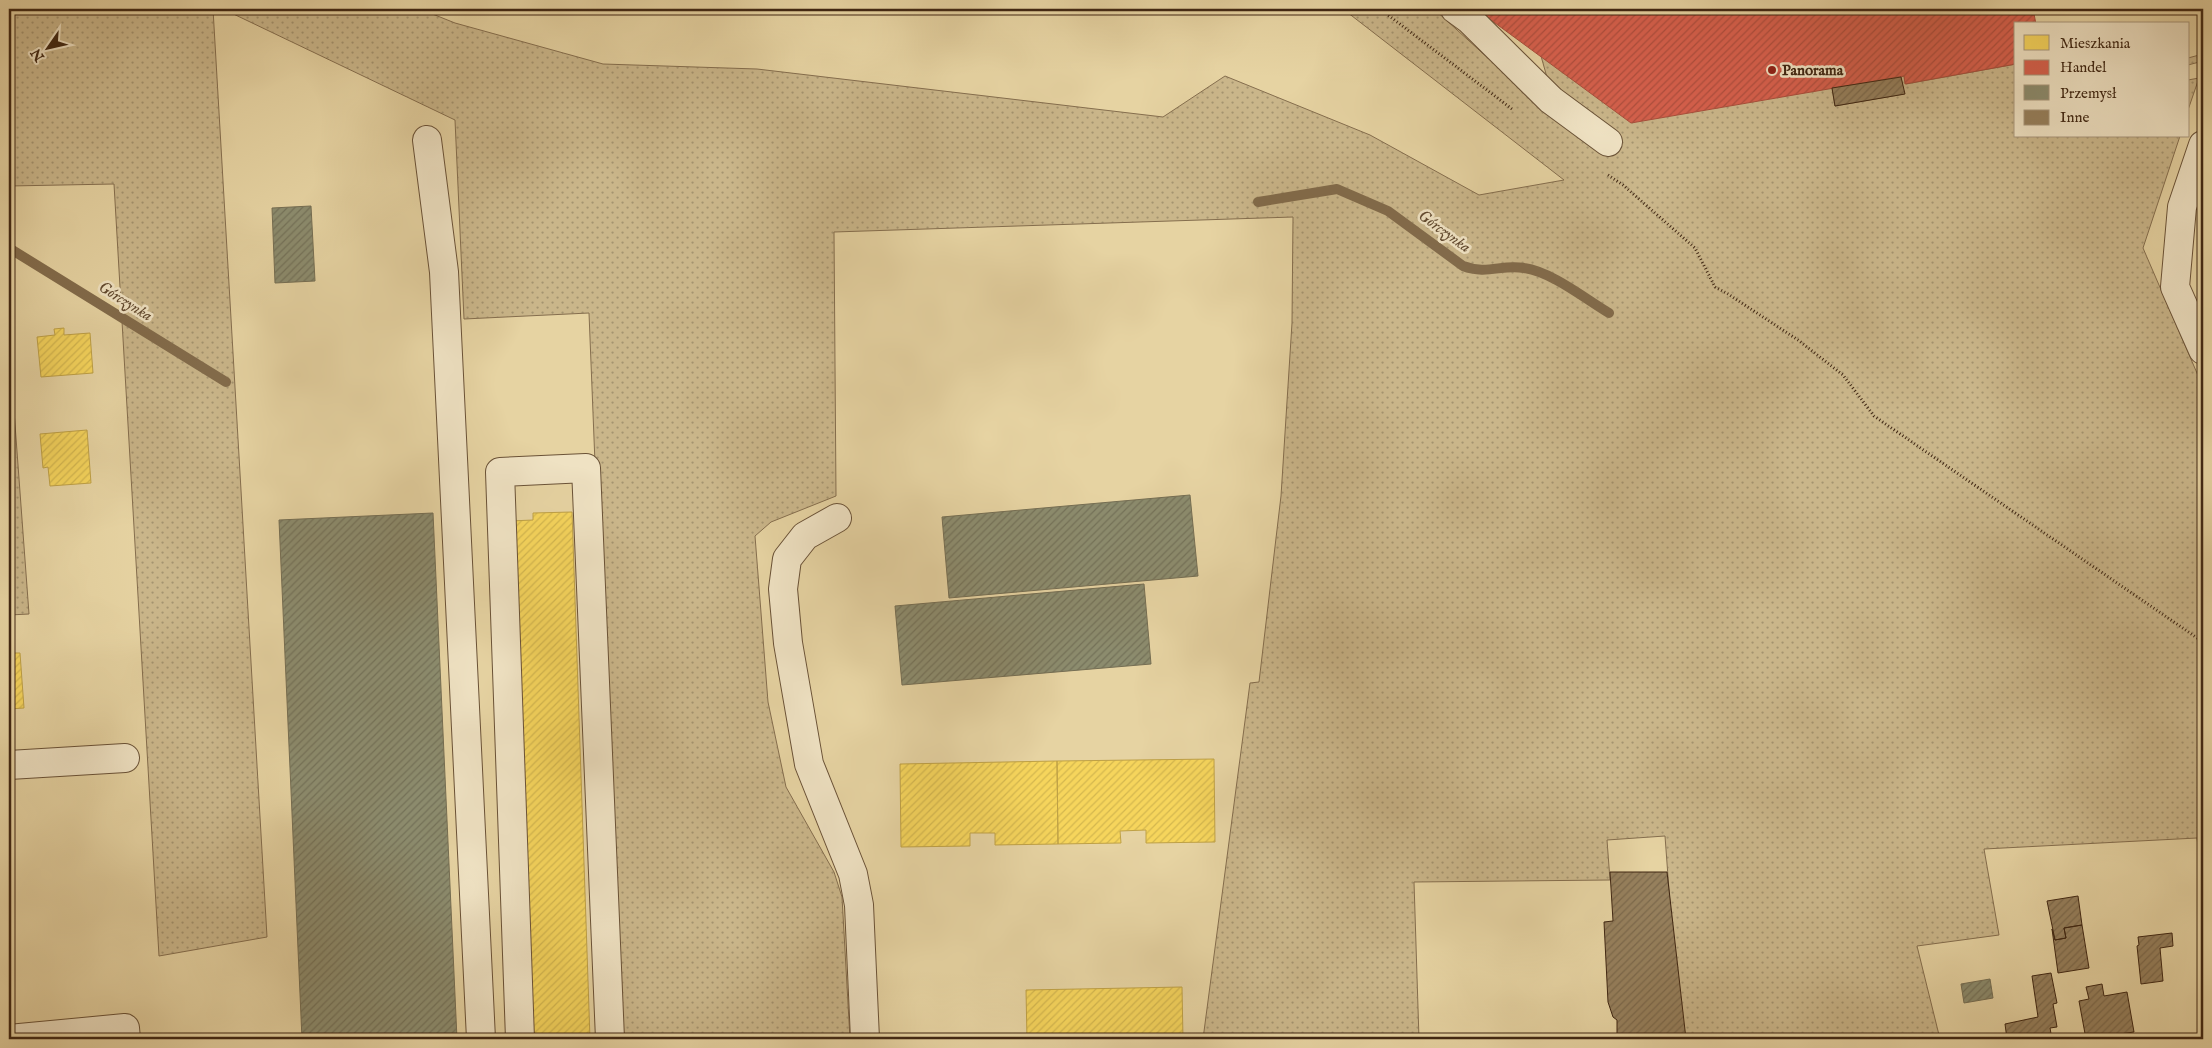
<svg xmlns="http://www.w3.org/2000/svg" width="2212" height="1048" viewBox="0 0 2212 1048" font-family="'IM FELL English',serif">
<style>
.grass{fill:url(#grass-dots);stroke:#856e4e}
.homes{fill:url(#homes-hatch);stroke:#bfa146}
.shops{fill:url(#shops-hatch);stroke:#a94f3c}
.industry{fill:url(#industry-hatch);stroke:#756e53}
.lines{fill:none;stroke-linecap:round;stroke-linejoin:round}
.stream{stroke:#826b4b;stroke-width:10}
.building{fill:url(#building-hatch);stroke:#402713}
.minor-casing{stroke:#6a5237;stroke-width:30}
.path{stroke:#402713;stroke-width:3;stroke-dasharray:1 2.5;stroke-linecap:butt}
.minor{stroke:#efe2c3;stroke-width:28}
.poi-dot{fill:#8f2418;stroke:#efe2c3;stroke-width:2}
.labels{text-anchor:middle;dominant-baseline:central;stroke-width:5;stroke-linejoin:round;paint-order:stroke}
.poi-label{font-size:15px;font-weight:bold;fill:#402713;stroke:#efe2c3;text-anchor:start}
.water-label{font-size:16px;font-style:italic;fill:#61492f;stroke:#efe2c3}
</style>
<defs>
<pattern id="grass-dots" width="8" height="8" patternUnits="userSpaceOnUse" patternTransform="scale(1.25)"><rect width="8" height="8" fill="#cab68a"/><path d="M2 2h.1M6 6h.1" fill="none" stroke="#a59470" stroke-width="1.8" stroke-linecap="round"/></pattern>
<pattern id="homes-hatch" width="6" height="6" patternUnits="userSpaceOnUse" patternTransform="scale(1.25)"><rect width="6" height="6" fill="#f6d55c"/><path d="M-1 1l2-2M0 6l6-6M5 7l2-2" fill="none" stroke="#d4b74f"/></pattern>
<pattern id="shops-hatch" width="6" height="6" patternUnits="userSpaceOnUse" patternTransform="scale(1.25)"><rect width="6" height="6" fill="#d6604d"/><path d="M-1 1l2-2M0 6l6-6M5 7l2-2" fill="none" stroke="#af4f3f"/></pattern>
<pattern id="industry-hatch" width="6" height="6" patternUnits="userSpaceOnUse" patternTransform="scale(1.25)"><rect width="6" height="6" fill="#8c8c6e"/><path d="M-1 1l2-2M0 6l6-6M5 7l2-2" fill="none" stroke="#747259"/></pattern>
<pattern id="building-hatch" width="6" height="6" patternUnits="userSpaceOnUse" patternTransform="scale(1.25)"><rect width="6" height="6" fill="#96805d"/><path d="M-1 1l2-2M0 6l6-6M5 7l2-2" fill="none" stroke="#7c694c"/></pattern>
</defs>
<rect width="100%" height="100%" fill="#e6d3a2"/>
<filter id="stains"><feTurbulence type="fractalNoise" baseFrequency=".004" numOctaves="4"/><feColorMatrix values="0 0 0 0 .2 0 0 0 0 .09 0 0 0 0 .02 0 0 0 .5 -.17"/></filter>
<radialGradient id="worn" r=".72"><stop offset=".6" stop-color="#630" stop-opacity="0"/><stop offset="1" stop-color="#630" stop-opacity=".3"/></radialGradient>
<path class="grass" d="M9,9H213L267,937L159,956L114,184L9,186Z
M223,9H420L455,23L603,64L757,69L1163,117L1225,76L1370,135L1479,195L1564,180L1343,9H1434L1501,70L1545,107L1548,81L1541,56L1832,88L1835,106L1904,94L1901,77L1904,76L1906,84L2016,64V136H2180L2143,248L2203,387V884L2197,838L1984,849L1999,935L1917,946L1940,1039H1680L1665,836L1607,840L1610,880L1414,882L1419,1039H1203L1250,683L1259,682L1281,496L1292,323L1293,217L834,232L836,496L771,522L755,536L768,702L786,787L834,872L842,897L850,1039H618L589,313L464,319L455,120Z
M2203,54V61L2188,65V58Z
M2199,78L2188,110V80Z
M9,343L29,614L9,615Z"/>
<path class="homes" d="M64,328V335L90,333L93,373L41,377L37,337L55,335L54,329Z
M87,430L91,483L50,486L48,467L43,468L40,434Z
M572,512L590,1039H529L510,521L533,520V513Z
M9,653H20L24,708L9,709Z
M1214,759L1215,842L1146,843V830L1120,831L1121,843L1058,844L1057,761Z
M1057,761L1058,844L995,845V833H970V846L901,847L900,764Z
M1182,987L1183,1039H1027L1026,990Z"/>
<path class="shops" d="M1476,9H2033L2036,24H2016V64L1905,84L1904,76L1631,123Z"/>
<path class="industry" d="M311,206L315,281L275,283L272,208Z
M1190,495L1198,576L949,598L942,517Z
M433,513L457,1039H302L279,520Z
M1144,584L1151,664L902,685L895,606Z
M2200,926H2203V963Z
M1990,979L1993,998L1964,1003L1961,984Z"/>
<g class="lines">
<path class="stream" d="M1258,202L1337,189L1388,211L1463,266C1487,275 1502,264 1524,268C1552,272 1584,298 1609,313
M9,248L226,382"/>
</g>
<path class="building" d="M1901,77L1905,94L1835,106L1832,88Z
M1610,872H1667L1686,1039H1617V1020L1613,1017L1608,1002L1604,922L1613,921Z
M2078,896L2082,925L2064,928L2066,938L2055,940L2047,901Z
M2082,925L2089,968L2058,973L2052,929L2055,940L2066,938L2064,928Z
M2172,933L2173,946L2160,948L2163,981L2141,984L2137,946L2139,945L2138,937Z
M2051,973L2057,1003L2053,1004L2057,1027L2050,1028L2052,1039H2007L2005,1024L2038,1017L2032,976Z
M2102,984L2104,996L2127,992L2134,1032L2086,1039L2079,1001L2089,999L2086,987Z"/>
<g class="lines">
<g class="minor-casing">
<path id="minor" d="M1455,9L1470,20L1551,100L1608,142
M427,140L444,272L481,1039
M2203,145L2182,207L2175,287L2203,350
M837,518L805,536L787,559L783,589L788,643L809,764L853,874L859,905L865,1039
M9,765L125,758
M9,1039L125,1028L126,1039
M520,1039L500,472L586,468L610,1039"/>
</g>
<path class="path" d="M1380,9L1512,109
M1608,175L1623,185L1695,248L1715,287L1728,294L1798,340L1843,375L1874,416L2203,642"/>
<use href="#minor" class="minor"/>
</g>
<circle class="poi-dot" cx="1772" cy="70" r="5"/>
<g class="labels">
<g class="poi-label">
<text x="1782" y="70">Panorama</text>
</g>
<g class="water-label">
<text transform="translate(1444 232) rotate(36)">Górczynka</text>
<text transform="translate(125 302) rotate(32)">Górczynka</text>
</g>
</g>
<rect width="2212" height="1048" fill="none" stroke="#e6d3a2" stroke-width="30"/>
<rect x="10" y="10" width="2192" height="1028" fill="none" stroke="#402713" stroke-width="2.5"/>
<rect x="15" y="15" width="2182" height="1018" fill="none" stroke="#402713"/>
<rect x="2014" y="22" width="175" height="115" fill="#efe2c3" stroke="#a9977d"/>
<rect x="2024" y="35" width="25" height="15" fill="#f6d55c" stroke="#a9977d"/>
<text x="2060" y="48" font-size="15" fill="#402713">Mieszkania</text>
<rect x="2024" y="60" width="25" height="15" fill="#d6604d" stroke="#a9977d"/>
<text x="2060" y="72" font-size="15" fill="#402713">Handel</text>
<rect x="2024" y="85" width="25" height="15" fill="#8c8c6e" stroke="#a9977d"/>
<text x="2060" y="98" font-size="15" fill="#402713">Przemysł</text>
<rect x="2024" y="110" width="25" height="15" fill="#96805d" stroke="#a9977d"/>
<text x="2060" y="122" font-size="15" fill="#402713">Inne</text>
<g transform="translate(48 48) rotate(236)" stroke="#efe2c3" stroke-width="4" paint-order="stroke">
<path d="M0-4L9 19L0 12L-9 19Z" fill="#402713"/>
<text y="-8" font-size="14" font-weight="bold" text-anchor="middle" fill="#402713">N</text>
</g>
<rect width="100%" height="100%" filter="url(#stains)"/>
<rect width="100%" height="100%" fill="url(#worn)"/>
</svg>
